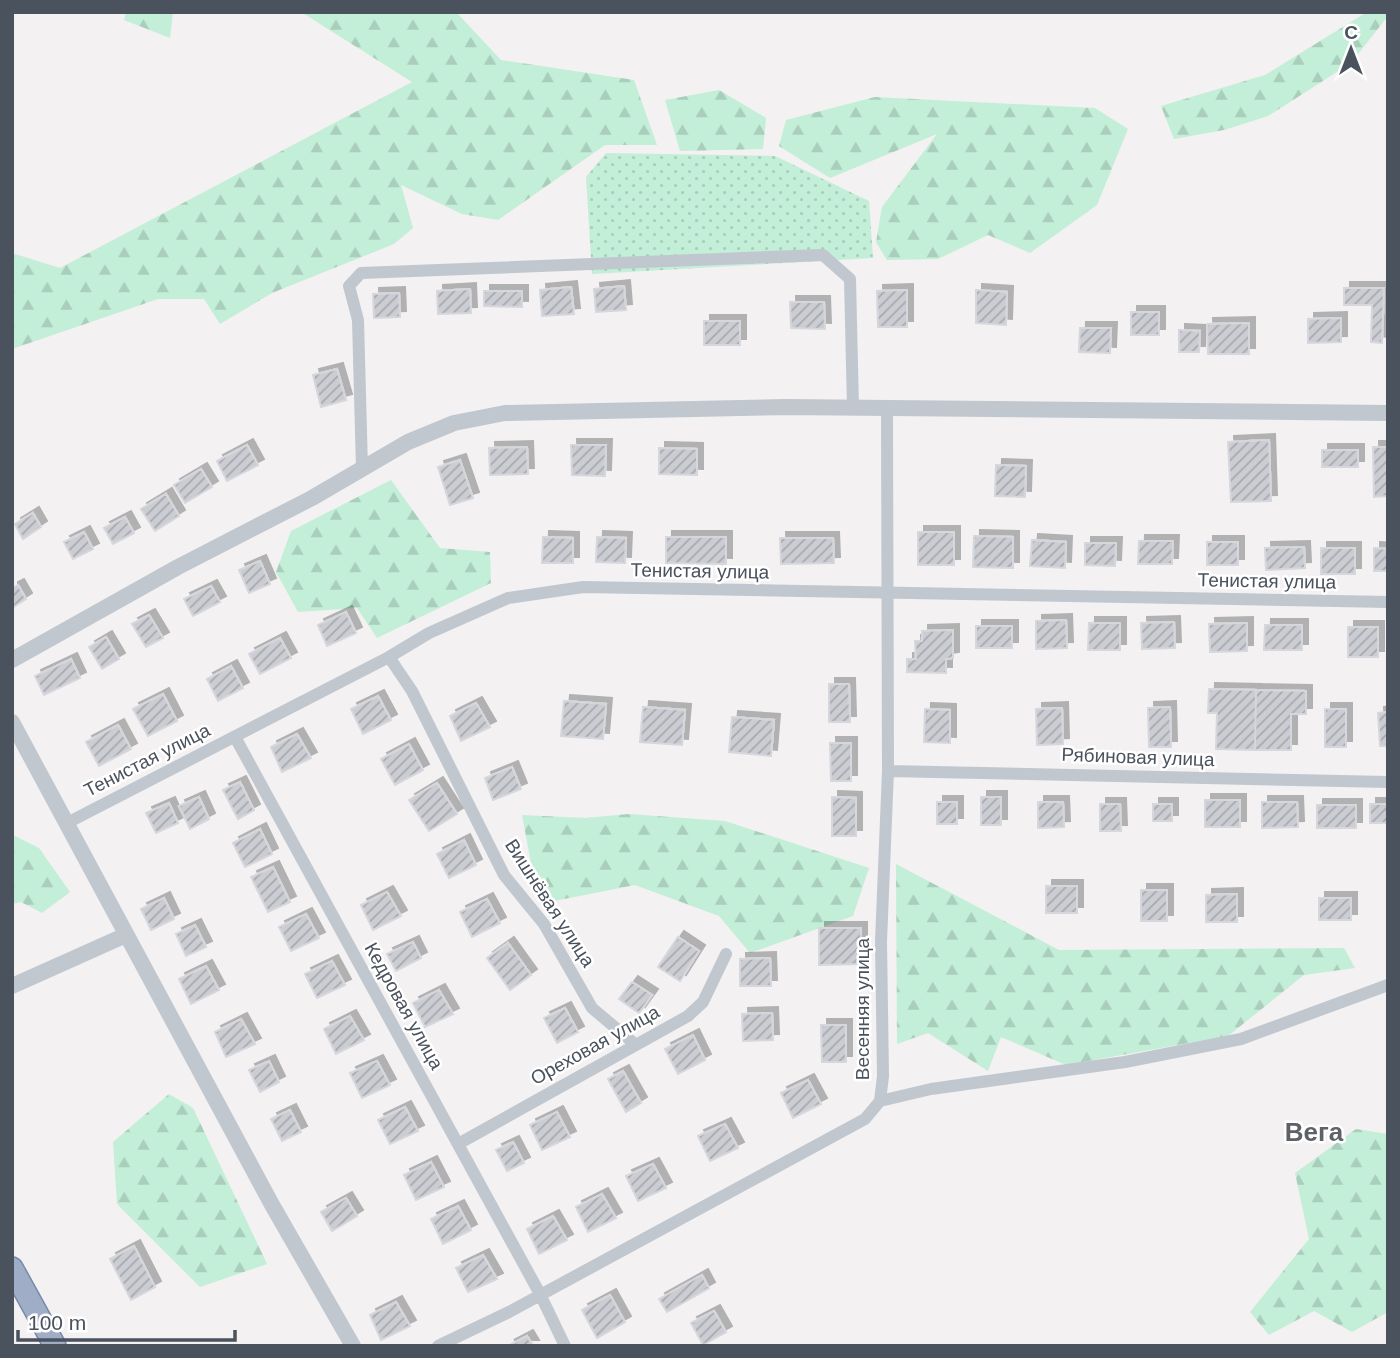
<svg xmlns="http://www.w3.org/2000/svg" width="1400" height="1358" viewBox="0 0 1400 1358" font-family="Arial,sans-serif">
<style>
.grass{fill:url(#grass-dots)}
.forest{fill:url(#forest-firs)}
.building{fill:url(#building-hatch);stroke:#d5d7dc;stroke-width:2;filter:url(#shadow)}
.lines{fill:none;stroke-linecap:round;stroke-linejoin:round}
.trunk-casing{stroke:#778aa9;stroke-width:24}
.minor{stroke:#c0c7cf;stroke-width:12}
.tertiary{stroke:#c0c7cf;stroke-width:16}
.trunk{stroke:#9faec6;stroke-width:21}
.labels{text-anchor:middle;dominant-baseline:central;stroke-width:5;stroke-linejoin:round;paint-order:stroke}
.street-label{font-size:19px;fill:#4a525e;stroke:#fff}
.district-label{font-size:26px;font-weight:bold;fill:#5e6166;stroke:#fff}
</style>
<defs>
<pattern id="grass-dots" width="8" height="8" patternUnits="userSpaceOnUse" patternTransform="scale(1.75)"><rect width="8" height="8" fill="#c3eed7"/><path d="M2 2h.1M6 6h.1" fill="none" stroke="#a9cebb" stroke-width="1.8" stroke-linecap="round"/></pattern>
<pattern id="forest-firs" width="22" height="20" patternUnits="userSpaceOnUse" patternTransform="scale(1.75)"><rect width="22" height="20" fill="#c3eed7"/><path d="M5 1l3.5 6h-7zM16 11l3.5 6h-7z" fill="#a9cebb"/></pattern>
<pattern id="building-hatch" width="6" height="6" patternUnits="userSpaceOnUse" patternTransform="scale(1.75)"><rect width="6" height="6" fill="#cbcdd3"/><path d="M-1 1l2-2M0 6l6-6M5 7l2-2" fill="none" stroke="#a7a9ae"/></pattern>
<filter id="shadow"><feDropShadow dx="6" dy="-6" stdDeviation="0" flood-color="#0004"/></filter>
</defs>
<rect width="100%" height="100%" fill="#f3f1f1"/>
<path class="grass" d="M606,153L775,156L869,201L873,258L592,274L586,177Z"/>
<path class="forest" d="M126,12H173L170,38L124,20Z
M301,12H456L501,60L634,80L657,145H605L498,220L462,214L401,185L413,228L394,244L272,293L220,324L204,299H158L12,349V253L60,268L412,82Z
M1367,12H1388V16L1351,63L1268,116L1224,130L1174,139L1161,106L1265,75Z
M719,90L766,118L763,149L680,151L665,100Z
M875,97L1095,108L1128,129L1097,205L1030,253L988,235L938,259L887,260L876,242L882,207L937,134L830,178L779,146L786,120Z
M391,480L440,548L490,552L491,583L377,638L357,608L298,612L276,572L291,531Z
M629,814L725,821L869,868L853,916L750,953L719,916L635,885L554,901L531,863L522,815L585,818Z
M15,836L39,848L70,892L42,913L21,902L12,904V837Z
M896,864L1059,950L1344,948L1355,968L1304,975L1228,1036L1066,1065L1001,1037L988,1071L928,1033L897,1044Z
M169,1094L193,1108L267,1264L200,1287L117,1204L113,1142Z
M1356,1129L1388,1134V1312L1352,1332L1314,1311L1269,1335L1250,1312L1309,1239L1295,1173Z"/>
<path class="building" d="M624,286L626,310L596,312L594,289Z
M571,287L574,314L542,316L540,290Z
M1344,288H1384L1382,343L1371,342L1372,305H1344Z
M470,289L471,313L438,314L437,291Z
M907,290V327H878L877,291Z
M976,290L1007,292L1006,325L976,323Z
M484,291H522V307L484,306Z
M399,293L400,317L374,318L373,294Z
M790,302H824L825,329L791,328Z
M1131,312H1159V335H1131Z
M1341,318V342L1308,343V319Z
M704,321H740V345H704Z
M1249,323V354H1208L1207,324Z
M1080,328H1111L1110,353L1079,352Z
M1179,330L1200,331L1199,352H1179Z
M337,369L346,400L321,407L313,375Z
M1269,440L1271,501L1231,502L1228,442Z
M247,445L258,465L227,481L217,461Z
M571,445H606L605,476L572,475Z
M527,447L528,474L490,475L489,448Z
M1373,447H1388V496L1374,497Z
M659,448L697,449V475L659,474Z
M1322,450H1358V467H1322Z
M460,460L473,498L450,505L438,467Z
M996,465L1026,466L1025,497L995,496Z
M201,469L212,487L185,503L174,485Z
M166,494L179,516L155,531L141,509Z
M33,513L41,527L23,539L15,524Z
M125,517L134,533L113,544L104,528Z
M84,532L93,549L73,559L64,542Z
M918,532H954V565H918Z
M974,536L1013,537V568L973,567Z
M543,537L573,538V563H542Z
M597,537L626,538L625,563L596,562Z
M666,537H726V564L666,563Z
M780,538H833L834,563L781,564Z
M1032,540L1066,542L1065,568L1030,566Z
M1139,541H1173L1172,564H1138Z
M1207,542H1238V565H1207Z
M1085,543H1116L1115,566L1085,565Z
M1304,547L1305,568L1266,570L1265,548Z
M1321,548H1355V574H1321Z
M1374,548L1388,549V571H1374Z
M260,561L270,584L249,593L239,570Z
M18,585L26,599L12,608V588Z
M211,586L220,602L193,616L184,599Z
M346,612L356,633L327,646L318,625Z
M149,615L163,638L146,647L132,624Z
M1066,620L1067,648L1036,649V621Z
M1174,622L1175,648L1142,649L1141,623Z
M1089,623H1120V650H1088Z
M1247,623V651L1210,652L1209,624Z
M1265,625H1302V650H1264Z
M976,626H1012V648H976Z
M1348,627H1378V657H1348Z
M953,630V658L946,659V673L907,672V659H916L915,641H922V631Z
M106,637L119,659L102,669L89,647Z
M280,638L291,658L260,674L249,654Z
M71,659L80,678L44,695L35,676Z
M231,666L243,688L218,701L207,679Z
M829,684H849L850,722H829Z
M1209,689L1256,690L1255,750L1216,749L1217,713H1208Z
M1256,690L1306,691V714H1291V750H1255Z
M163,694L177,721L148,736L133,709Z
M378,696L391,720L363,734L351,709Z
M564,701L606,704L603,739L561,736Z
M476,703L490,727L461,741L450,716Z
M643,707L685,710L682,745L640,742Z
M1170,707L1171,747H1149L1148,708Z
M1062,708L1063,744L1037,745L1036,709Z
M925,709L950,710V743L924,742Z
M1325,709H1346V747H1325Z
M1388,712V746H1380L1378,713Z
M732,717L774,720L771,756L729,752Z
M118,725L131,749L99,766L86,742Z
M297,734L311,758L282,772L271,747Z
M830,743H851V781H831Z
M409,744L423,770L395,785L381,759Z
M512,767L521,789L493,800L485,778Z
M240,782L254,810L238,819L223,790Z
M437,783L457,814L429,831L409,800Z
M199,797L209,819L190,829L179,806Z
M832,797L856,798V836H832Z
M981,797H1001V825H981Z
M1205,800H1240V827H1205Z
M937,802H957V824H937Z
M1038,802H1063L1064,827L1038,828Z
M1262,802H1297L1298,827L1262,828Z
M169,803L178,823L156,833L146,813Z
M1100,804H1120L1121,831H1100Z
M1153,804H1172V821H1153Z
M1370,804H1388V823H1370Z
M1317,805H1356V828H1317Z
M260,829L272,854L245,867L233,843Z
M464,840L476,865L449,878L437,854Z
M273,867L290,902L268,912L251,877Z
M1046,886H1077V913H1046Z
M1141,890H1167V921H1141Z
M387,892L401,916L373,930L361,905Z
M1237,894V922H1206V895Z
M164,898L174,919L151,930L141,909Z
M1319,898H1351V920H1319Z
M487,899L500,923L472,937L460,912Z
M306,914L319,938L291,951L279,927Z
M195,925L206,947L186,956L176,934Z
M819,928H861V964L819,965Z
M678,937L699,951L680,981L658,967Z
M413,942L421,958L396,971L387,954Z
M508,943L531,975L510,990L487,958Z
M770,958L771,986H740V959Z
M332,961L345,985L317,998L305,974Z
M206,966L219,990L191,1004L179,979Z
M632,982L652,995L639,1013L619,999Z
M439,990L453,1014L425,1027L413,1003Z
M565,1008L578,1032L557,1043L544,1018Z
M772,1013L773,1040L743,1041L742,1014Z
M350,1016L364,1040L336,1054L324,1029Z
M241,1019L255,1044L226,1057L215,1032Z
M821,1025H846V1062H822Z
M693,1035L705,1060L678,1074L665,1049Z
M269,1061L279,1082L260,1092L249,1070Z
M377,1061L390,1085L362,1098L350,1073Z
M623,1071L641,1103L626,1112L608,1079Z
M808,1080L821,1104L793,1118L781,1093Z
M405,1107L418,1131L390,1144L378,1120Z
M290,1110L301,1132L282,1141L271,1119Z
M557,1112L570,1137L542,1150L530,1125Z
M725,1124L738,1148L710,1161L698,1136Z
M513,1142L524,1163L507,1171L496,1150Z
M431,1162L444,1187L416,1200L404,1175Z
M653,1164L666,1188L638,1201L626,1176Z
M602,1194L616,1218L588,1232L576,1207Z
M346,1198L357,1216L332,1231L321,1212Z
M458,1206L471,1230L443,1244L431,1219Z
M553,1216L567,1240L539,1254L527,1229Z
M134,1246L155,1287L131,1300L110,1259Z
M483,1255L497,1279L468,1292L456,1268Z
M702,1275L709,1288L667,1312L659,1299Z
M610,1295L625,1322L597,1338L582,1310Z
M396,1302L410,1326L381,1340L370,1315Z
M714,1311L726,1332L703,1345L691,1323Z
M527,1336L533,1346H508Z"/>
<g class="lines">
<g class="trunk-casing">
<path id="trunk" d="M12,1268L55,1346"/>
</g>
<path class="minor" d="M362,469L358,320L349,286L361,273L823,255L850,279L853,408
M389,657L412,691L504,875L544,924L592,1008L636,1045
M235,737L540,1294L565,1346
M888,771L1388,782
M67,823L389,657L429,633L508,598L583,587L1388,602
M880,1101L931,1089L1125,1062L1241,1039L1388,985
M458,1144L688,1016L703,1002L726,954
M438,1346L509,1312L865,1119L880,1101L883,1076L881,941L888,771L887,410"/>
<path class="tertiary" d="M12,660L178,567L312,498L408,442L454,423L505,413L786,407L1388,413
M12,722L271,1203L353,1346
M12,986L126,935"/>
<use href="#trunk" class="trunk"/>
</g>
<g class="labels">
<g class="street-label">
<text transform="translate(700 571) rotate(1)">Тенистая улица</text>
<text transform="translate(1267 581) rotate(1)">Тенистая улица</text>
<text transform="translate(1138 757) rotate(2)">Рябиновая улица</text>
<text transform="translate(147 760) rotate(-27)">Тенистая улица</text>
<text transform="translate(550 903) rotate(57)">Вишнёвая улица</text>
<text transform="translate(404 1006) rotate(61)">Кедровая улица</text>
<text transform="translate(862 1009) rotate(-90)">Весенняя улица</text>
<text transform="translate(595 1045) rotate(-29)">Ореховая улица</text>
</g>
<g class="district-label">
<text x="1314" y="1132">Вега</text>
</g>
</g>
<rect width="1400" height="1358" fill="none" stroke="#4a525e" stroke-width="28"/>
<g transform="translate(1351 49)" stroke="#ffffff" stroke-width="5" paint-order="stroke">
<path d="M0-5L12 26L0 18L-12 26Z" fill="#4a525e"/>
<text y="-10" font-size="19" font-weight="bold" text-anchor="middle" fill="#4a525e">С</text>
</g>
<path d="M18 1330v10h217v-10" fill="none" stroke="#4a525e" stroke-width="3.5"/>
<text x="28" y="1330" font-size="21" fill="#4a525e" stroke="#ffffff" stroke-width="5" paint-order="stroke">100 m</text>
</svg>
